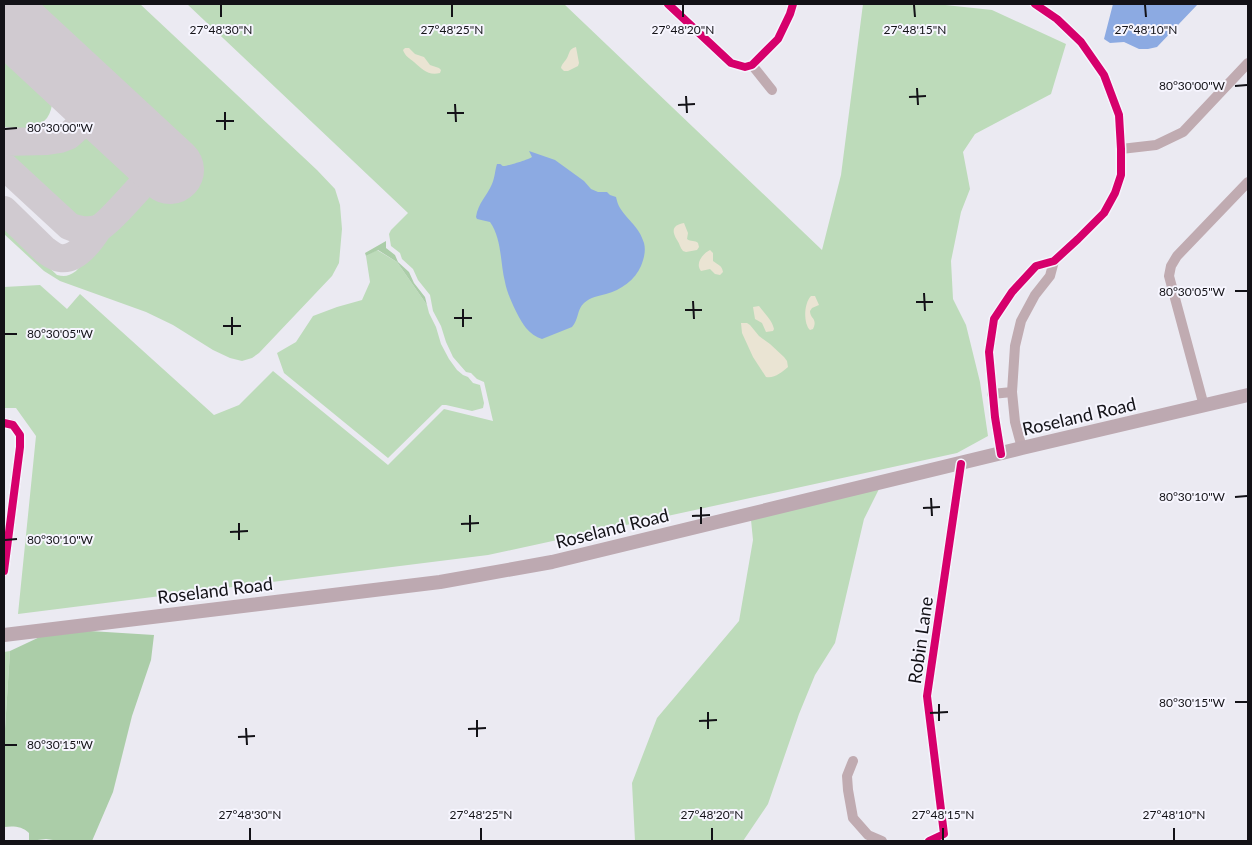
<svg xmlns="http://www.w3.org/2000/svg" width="1252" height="845" viewBox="0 0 1252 845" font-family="Lato,sans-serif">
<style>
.green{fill:#bddbba}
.forest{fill:#abcda8}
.sand{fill:#eae4d3}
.water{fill:#8caae2}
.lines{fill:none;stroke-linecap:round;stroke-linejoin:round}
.taxiway{stroke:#d0cad0;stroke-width:28}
.runway{stroke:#d0cad0;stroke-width:68}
.street{stroke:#c0abb1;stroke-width:10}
.secondary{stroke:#bda9b1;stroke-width:14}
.cycleway-casing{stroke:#f6f5fe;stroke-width:11}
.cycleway{stroke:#d6006c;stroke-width:8}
.ticks{fill:none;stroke:#131217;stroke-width:2}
.labels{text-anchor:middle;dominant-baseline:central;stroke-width:4;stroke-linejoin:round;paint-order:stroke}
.street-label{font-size:18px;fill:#131217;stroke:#f6f5fe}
.ticks-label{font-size:12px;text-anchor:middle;fill:#131217;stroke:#f6f5fe;stroke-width:4;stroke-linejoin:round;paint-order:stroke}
</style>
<rect width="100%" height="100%" fill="#ebeaf2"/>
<path class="green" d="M14,4H140L317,170L335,189L340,205L342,229L339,263L332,276L259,353L252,358L242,361L230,358L213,350L173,325L146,312L60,281L44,271L4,234V225L57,275C65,277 69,276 76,271L157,184L161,187L184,162Z
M187,4H564L822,250L841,175L863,4H936L992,10L1066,44L1051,94L975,134L963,152L970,189L961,212L951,261L953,299L966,325L980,382L988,436L957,453L488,555L18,614L36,436L16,408H4V287L40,285L67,309L80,294L214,415L239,405L273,371L388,465L444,409L493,421L484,382L477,379L471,373L466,372L453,357L446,342L441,326L433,311L430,295L418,280L413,269L402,259L400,253L391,246L389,234L391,230L408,213Z
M4,39C23,58 67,87 47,118C44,122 39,125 35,129L4,127Z
M92,122L135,164V170L132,180L98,214L88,218L76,217L62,207L7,155L8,152C41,152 75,158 92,122Z
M377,250L397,262L427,305L429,313L436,327L441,344L449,359L457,370L463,375L468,377L473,383L480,385L484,403L483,408L472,411L446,405H442L388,458L284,373L277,353L296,342L313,316L337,307L362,300L370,282L366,256Z
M879,489L864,519L835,643L815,675L799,714L768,804L743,841H635L632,783L657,718L739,621L753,540L751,520Z
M10,651L4,744V652Z"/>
<path class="forest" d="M386,241V248L395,255L398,262L409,272L414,283L425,297L427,305L397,262L378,250L366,256L365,253Z
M90,631L154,635L151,660L132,716L113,792L92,841H60L46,839L29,841V833C22,826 13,826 4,827V744L10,651L44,635Z"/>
<path class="sand" d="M576,47L579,63L578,66L568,71H564L561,68C562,63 565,62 567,58C570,52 569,49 576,47Z
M405,48H409L415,54L424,57L430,65L439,68L441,70L440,73C428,76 422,69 414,62C409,58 405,56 403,50Z
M684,223L688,233L687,239C691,242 695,240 698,243L699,247L697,250L686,252L683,251C680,248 680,244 677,240C671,230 673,225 684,223Z
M710,250L713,253V261C718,265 722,265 723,272L720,275L715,274L710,269L701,271C695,264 702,254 710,250Z
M811,296H815L819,305L812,308L810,311C810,319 818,318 813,329L810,330C803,323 804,303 811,296Z
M759,306C764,313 772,320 774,329L773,331L766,332L762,323L755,319L753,307Z
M741,323H747L750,325L759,336L770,344L784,357L787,361L788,367C782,372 774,379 766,377L753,357L742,333Z"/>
<path class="water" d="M1113,4H1198L1157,47L1148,49H1139L1124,42L1110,43L1104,39Z
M529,151L555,160L584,181L591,189L598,192H607L610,195L616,197C617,201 618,205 620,208C628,221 639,226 644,243C646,251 644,258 641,266C635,280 621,290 606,294C598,296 591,297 584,303C577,309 579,319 572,327L542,339C536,337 530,333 526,328C518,318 507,294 505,282C500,262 502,239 490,222L477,219L476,217C478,203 487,196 492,184C495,177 495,170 497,164H500C501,164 502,166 503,166C505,167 530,159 532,157Z"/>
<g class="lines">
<path class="taxiway" d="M4,142L47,141L60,139L68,136L77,128L82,118L85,108L81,88
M4,166L69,226C78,230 87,232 97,229C106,226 141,186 150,176C155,167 154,161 150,152
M4,210L45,250C50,253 54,257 60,258C76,261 91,240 98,229"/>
<path class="runway" d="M4,16L170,170"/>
<path class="street" d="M668,4L731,63L745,67L752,65L778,39L790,14L793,4
M752,65L772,90
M1121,149L1156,145L1183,132L1248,63
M992,394L1012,392
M1204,406L1169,276L1171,266L1177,256L1248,182
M4,423L13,425L20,435V447L4,571
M1022,448L1015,422L1012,392L1015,346L1021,321L1035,295L1050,276L1054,261
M1001,454L995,417L989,352L994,319L1012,292L1036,266L1054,261L1078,239L1104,213L1115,193L1121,175V149L1119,115L1104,75L1081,42L1057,19L1035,4
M853,761L847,776L848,790L853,818L868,835L882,841
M929,841L944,834L927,696L961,464"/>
<path class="secondary" d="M4,635L440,582L552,562L1022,448L1248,395"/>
<g class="cycleway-casing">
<path id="cycleway" d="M668,4L731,63L745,67L752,65L778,39L790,14L793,4
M4,423L13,425L20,435V447L4,571
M1001,454L995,417L989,352L994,319L1012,292L1036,266L1054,261L1078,239L1104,213L1115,193L1121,175V149L1119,115L1104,75L1081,42L1057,19L1035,4
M929,841L944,834L927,696L961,464"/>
</g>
<use href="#cycleway" class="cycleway"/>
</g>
<path class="ticks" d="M221,5V17M452,5V17M683,5V17M914,5L915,17M1145,5L1146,17M1235,86L1247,85M917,88L918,105M686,96L687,113M909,97L926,96M455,104L456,122M678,105L695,104M225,112V130M447,113H464M216,121H234M5,129L17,128M1235,291H1247M924,293L925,311M693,301L694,319M916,302H933M463,309V327M685,310H702M232,317V335M454,318H472M223,326H241M5,334H17M1235,497L1247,496M931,498L932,516M701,507V524M923,508L940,507M470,515V532M692,516L710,515M239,523V540M461,524L479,523M230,532L248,531M5,540L17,539M1235,702H1247M939,704V721M708,712V729M930,713L948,712M477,720V737M699,721L717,720M246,728L247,745M468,729L486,728M238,737L255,736M5,745H17M250,828V840M481,828V840M712,828V840M943,828V840M1174,828V840"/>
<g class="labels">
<g class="street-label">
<text transform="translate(1079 416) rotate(-13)">Roseland Road</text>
<text transform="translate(612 528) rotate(-14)">Roseland Road</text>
<text transform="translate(215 590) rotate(-7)">Roseland Road</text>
<text transform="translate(920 640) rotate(-82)">Robin Lane</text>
</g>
</g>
<g class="ticks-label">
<text x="221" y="34">27°48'30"N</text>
<text x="452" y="34">27°48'25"N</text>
<text x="683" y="34">27°48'20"N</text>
<text x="915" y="34">27°48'15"N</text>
<text x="1146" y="34">27°48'10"N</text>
<text x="1192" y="90">80°30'00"W</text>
<text x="60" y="132">80°30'00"W</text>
<text x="1192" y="296">80°30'05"W</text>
<text x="60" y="338">80°30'05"W</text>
<text x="1192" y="501">80°30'10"W</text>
<text x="60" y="544">80°30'10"W</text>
<text x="1192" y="707">80°30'15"W</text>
<text x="60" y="749">80°30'15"W</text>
<text x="250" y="819">27°48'30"N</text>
<text x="481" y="819">27°48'25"N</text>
<text x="712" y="819">27°48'20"N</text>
<text x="943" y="819">27°48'15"N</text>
<text x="1174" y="819">27°48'10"N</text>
</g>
<rect width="1252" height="845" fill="none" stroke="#131217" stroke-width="10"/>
</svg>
